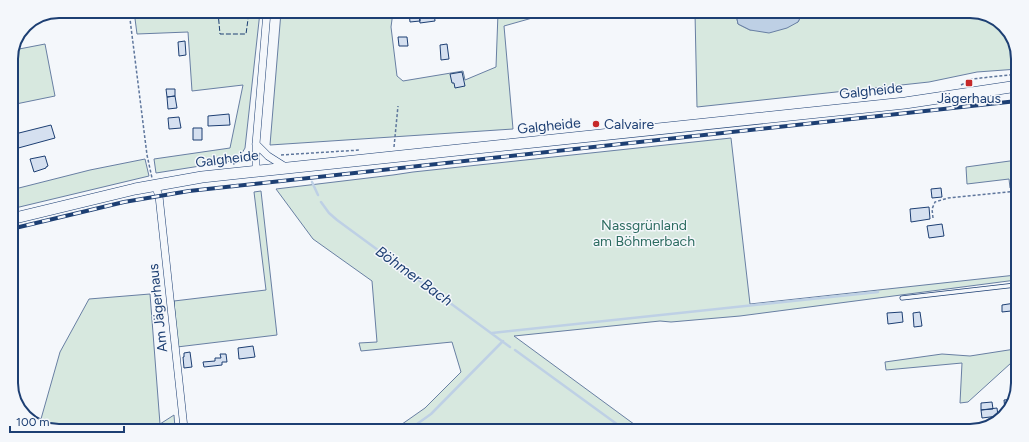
<svg xmlns="http://www.w3.org/2000/svg" width="1029" height="442" viewBox="0 0 1029 442" font-family="Figtree,sans-serif">
<style>
.green{fill:#d7e8df;stroke:#687fa3}
.water{fill:#bed0e5;stroke:#687fa3}
.lines{fill:none;stroke-linecap:round;stroke-linejoin:round}
.stream{stroke:#bed0e5;stroke-width:2.5}
.building{fill:#d5e0f0;stroke:#1d3f73}
.lane-casing{stroke:#1d3f73;stroke-width:5}
.street-casing{stroke:#1d3f73;stroke-width:8}
.primary-casing{stroke:#1d3f73;stroke-width:12}
.path{stroke:#5e769c;stroke-width:1.5;stroke-dasharray:3 2;stroke-linecap:butt}
.lane{stroke:#f4f7fb;stroke-width:3.5}
.street{stroke:#f4f7fb;stroke-width:7}
.primary{stroke:#f4f7fb;stroke-width:11}
.rail-casing{stroke:#1d3f73;stroke-width:4}
.rail{stroke:#f4f7fb;stroke-width:2.5;stroke-dasharray:8;stroke-linecap:butt}
.fence{stroke:#1d3f73;stroke-width:1;stroke-dasharray:5 2;stroke-linecap:butt}
.poi-dot{fill:#c62828;stroke:#f4f7fb;stroke-width:1.5}
.labels{text-anchor:middle;dominant-baseline:central;stroke-width:3;stroke-linejoin:round;paint-order:stroke}
.street-label{font-size:14px;fill:#1d3f73;stroke:#f4f7fb}
.poi-label{font-size:14px;fill:#1d3f73;stroke:#f4f7fb}
.park-label{font-size:14px;fill:#2c6c60;stroke:#f4f7fb}
.water-label{font-size:15px;font-style:italic;fill:#1d3f73;stroke:#f4f7fb}
.rim{fill:none;stroke:#1d3f73;stroke-width:2}
</style>
<rect width="100%" height="100%" fill="#f4f7fb"/>
<path class="green" d="M134,11L260,12L245,148L238,160L156,173L154,159L230,148L243,85L192,91L188,32L137,34Z
M281,12H393L391,27L397,76L403,81L463,71L465,80L496,67L498,13H550L504,26L513,129L270,145Z
M695,13L736,14L738,24L750,30L798,22L802,14H859L870,18L878,14L988,15L1008,30L1018,55V69L977,72L929,82L697,107Z
M45,44L55,96L11,105V56L14,50Z
M731,138L750,304L1016,275V280L740,316L671,322L660,321L514,336L642,430L395,429L425,408L461,372L452,342L361,351L359,343L377,342L372,281L313,239L276,189L393,175L413,172Z
M145,159L149,176L11,209V190L90,170Z
M1017,160V187L1010,188L1009,179L967,184L966,167Z
M261,191L277,335L177,347L174,301L266,290L254,192Z
M150,294L160,424L174,415L175,428L41,427L39,426L60,352L89,299Z
M1015,349V363H1011L968,402L960,403L962,363L886,370L885,362L942,354L970,356Z"/>
<path class="water" d="M736,14H802L798,22L787,28L769,33L750,30L738,24Z"/>
<g class="lines">
<path class="stream" d="M312,182L318,195
M321,202L329,213L337,220L510,347
M492,333L878,292
M515,350L625,430
M410,429L431,414L503,341"/>
</g>
<path class="building" d="M409,12H420V21L410,22Z
M434,12L435,21L420,23L419,13Z
M398,37H407L408,46H399Z
M185,41L186,55L179,56L178,42Z
M447,44L449,59L441,60L440,45Z
M462,72L465,86L455,88L454,83H452L450,74Z
M166,89H175V96L167,97Z
M175,96L177,108L168,109L167,97Z
M229,114L230,125L208,126V116Z
M179,117L181,128L169,129L168,118Z
M51,125L55,138L11,150V135Z
M193,128H202V140H193Z
M45,156L48,166L46,167V168L34,172L30,159Z
M941,188L942,197L932,198L931,189Z
M929,207L930,219L911,222L910,209Z
M942,224L944,236L929,238L927,226Z
M1015,303V316L1012,317L1011,311L1002,312V305Z
M902,312L903,322L888,324L887,313Z
M920,312L922,326L914,327L913,313Z
M253,346L255,357L239,359L238,348Z
M190,352L192,367L184,368L183,357H184V353Z
M220,354H226L227,362H222V365L204,367L203,362L215,361V358H221Z
M1014,399V401L1008,410H1005L1004,400Z
M992,402L993,409L981,410V403Z
M997,408L998,416L982,418L981,410Z"/>
<g class="lines">
<g class="lane-casing">
<path id="lane" d="M902,298L1016,285"/>
</g>
<g class="street-casing">
<path id="street" d="M256,144L268,156L287,168
M256,171V144L267,12
M155,185L159,196L184,428"/>
</g>
<g class="primary-casing">
<path id="primary" d="M11,219L135,189L202,177L905,103L1018,86"/>
</g>
<path class="path" d="M129,11L147,155L152,178
M961,85L972,79L1018,74
M394,147L398,106
M281,155L360,150
M233,164L250,158
M933,218L932,209L935,202L948,198L1017,191"/>
<use href="#lane" class="lane"/>
<use href="#street" class="street"/>
<use href="#primary" class="primary"/>
<g class="rail-casing">
<path id="rail" d="M11,229L124,202L189,191L1017,101"/>
</g>
<use href="#rail" class="rail"/>
<path class="fence" d="M218,12L220,34H246L249,12"/>
</g>
<g class="poi-dot">
<rect x="965" y="79" width="8" height="8" rx="2"/>
<circle cx="596" cy="124" r="4"/>
</g>
<g class="labels">
<g class="street-label">
<text transform="translate(871 91) rotate(-6)">Galgheide</text>
<text transform="translate(549 126) rotate(-6)">Galgheide</text>
<text transform="translate(227 159) rotate(-7)">Galgheide</text>
<text transform="translate(158 308) rotate(-96)">Am Jägerhaus</text>
</g>
<g class="poi-label">
<text x="969" y="98">Jägerhaus</text>
<text x="604" y="124" text-anchor="start">Calvaire</text>
</g>
<g class="park-label">
<text x="644" y="225">Nassgrünland<tspan x="644" dy="16">am Böhmerbach</tspan></text>
</g>
<g class="water-label">
<text transform="translate(414 276) rotate(36)">Böhmer Bach</text>
</g>
</g>
<path d="M0 0H1029V442H0ZM59 18H970A41 41 0 0 1 1011 59V383A41 41 0 0 1 970 424H59A41 41 0 0 1 18 383V59A41 41 0 0 1 59 18Z" fill="#f4f7fb" fill-rule="evenodd"/>
<path class="rim" d="M59 18H970A41 41 0 0 1 1011 59V383A41 41 0 0 1 970 424H59A41 41 0 0 1 18 383V59A41 41 0 0 1 59 18Z"/>
<path d="M10 426v6h114v-6" fill="none" stroke="#1d3f73" stroke-width="2"/>
<text x="16" y="426" font-size="12" fill="#1d3f73" stroke="#f4f7fb" stroke-width="3" paint-order="stroke">100 m</text>
</svg>
